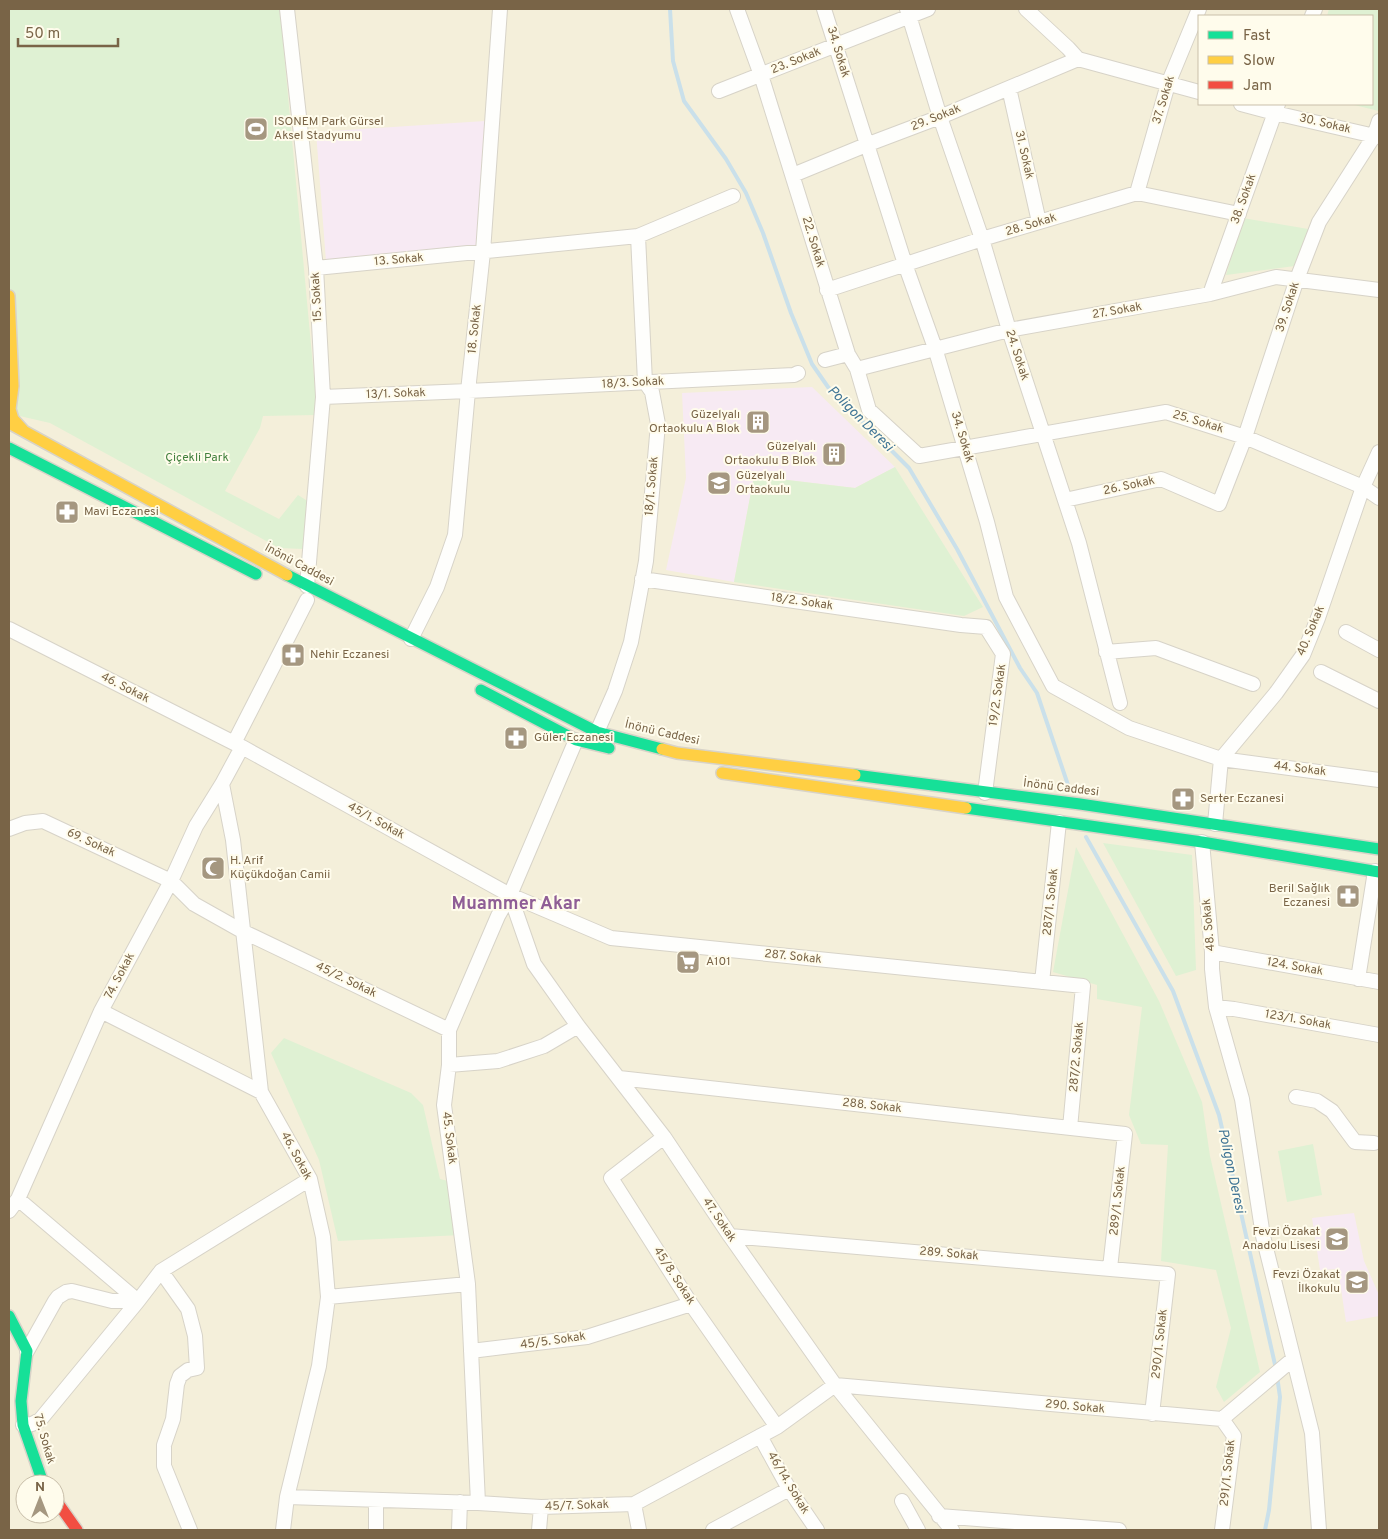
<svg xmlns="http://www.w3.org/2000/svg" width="1388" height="1539" viewBox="0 0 1388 1539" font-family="Overpass,sans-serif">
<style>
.residential{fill:#f4efda;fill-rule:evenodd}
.education{fill:#f7eaf3}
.green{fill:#dff1d3}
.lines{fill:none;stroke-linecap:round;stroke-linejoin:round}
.stream{stroke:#cae0ea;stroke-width:4}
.street-casing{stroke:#d7d3c8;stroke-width:16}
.fast-casing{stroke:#d8d3c8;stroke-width:14}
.slow-casing{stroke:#d8d3c8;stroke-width:14}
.jam-casing{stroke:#d8d3c8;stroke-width:14}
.street{stroke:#fefefc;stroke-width:14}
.fast{stroke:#16e098;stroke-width:11}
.slow{stroke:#ffcf43;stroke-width:11}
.jam{stroke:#f24e42;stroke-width:11}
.labels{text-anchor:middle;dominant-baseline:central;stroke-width:4;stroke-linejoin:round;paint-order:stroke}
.street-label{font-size:12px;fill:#796447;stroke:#fffcec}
.poi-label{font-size:12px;fill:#796447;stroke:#fffcec;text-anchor:start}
.park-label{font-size:12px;fill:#43813e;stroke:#fffcec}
.water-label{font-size:14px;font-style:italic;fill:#427696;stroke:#fffcec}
.district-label{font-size:18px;font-weight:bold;fill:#8f5e96;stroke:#fffcec}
</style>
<rect width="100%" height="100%" fill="#f8f6ea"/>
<path class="residential" d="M9,9H1379V1530H9ZM1199,16H1372V104H1199ZM25,1484H55V1514H25Z"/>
<path class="education" d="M485,121L479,247L326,261L316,132Z
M812,387L895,467L855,488L754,476L734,582L666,570L686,478L682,393Z
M1354,1213L1364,1261L1379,1295V1316L1346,1322L1338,1269L1320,1270L1312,1218Z"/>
<path class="green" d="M9,9H280L316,399V415L263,416L260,428L225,491L279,519L298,495L309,502L303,549L279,548L50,423L11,414L9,336Z
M1329,9H1379V111L1350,104H1372V16H1327Z
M1243,218L1314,230L1295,266L1226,275Z
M895,467L983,607L964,616L734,582L754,476L855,488Z
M1103,843L1192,855L1196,970L1176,976Z
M1076,847L1159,1001L1202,1102L1210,1156L1260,1372L1224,1402L1216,1387L1231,1328L1216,1270L1161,1261L1168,1145L1141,1144L1129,1115L1142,1007L1097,999V985L1053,972Z
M284,1038L411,1093L423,1105L440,1179L452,1182L461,1235L338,1241L319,1160L271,1053Z
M1313,1144L1322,1195L1287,1202L1278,1151Z"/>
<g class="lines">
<path class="stream" d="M670,9L673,61L684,101L726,159L746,193L763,233L791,313L812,364L828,387L909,468L957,549L1020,668L1037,693L1070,791
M1086,837L1173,991L1219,1115L1276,1369
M1265,1530L1269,1510L1280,1397L1277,1376"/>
<g class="street-casing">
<path id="street" d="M287,9L316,268L323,397L307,586
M737,9L761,75L848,354L857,369L869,410L919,456L1166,412L1245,437L1363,487L1379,498
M824,9L905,264L935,348L987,522L1006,597L1053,686L1129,728L1221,759L1379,780
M907,9L940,117L982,239L1009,330L1079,543L1120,703
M1026,9L1068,48L1078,59
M1312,16L1315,9
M1078,59L1199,92
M1009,88L1039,222
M719,91L928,9
M1241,104L1275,113L1379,137
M793,175L866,145L940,117L1078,59
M1137,193L1168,84L1199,9
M316,268L638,236L733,196
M827,290L982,239L1137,193L1239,214
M1210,294L1278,104
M825,360L848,354
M857,369L1009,330L1210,294L1276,277L1379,290
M323,397L468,391L794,375L798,373
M1065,500L1161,479L1219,504L1245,437L1297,279L1319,222L1374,136L1379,121
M642,579L961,625L986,627L1003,654L985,793
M9,629L242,747L510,895L611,938L1083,986L1070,1128
M1346,632L1379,650
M411,639L437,587L455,535L468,391L483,252L500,9
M1106,652L1156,648L1253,684
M1321,672L1379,701
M597,732L615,691L631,642L646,561L658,424L652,392L645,382L638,236
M234,743L307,600
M222,784L233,840L261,1092L310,1179L323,1237L328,1297L319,1366L287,1497L283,1530
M1215,824L1221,759L1276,693L1303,655L1318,618L1363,487L1379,452
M9,829L25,823L43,821L171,881L194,904L242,931L449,1030
M1202,842L1212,952V969L1216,1007L1242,1099L1263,1236L1312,1433L1319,1530
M510,895L534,964L578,1026L664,1137L730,1236L835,1385L952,1530
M1212,952L1379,982
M1358,979L1375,871
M1042,982L1059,822
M1216,1007L1234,1009L1379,1035
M101,1011L261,1092
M449,1065L498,1061L544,1046L578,1026
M619,1078L1125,1134L1110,1268
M1296,1097L1317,1101L1332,1111L1355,1142L1374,1143
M664,1137L611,1178L691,1304L777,1427
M18,1199L138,1301L40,1420L32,1424L23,1425
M9,1211L18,1199L101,1011L171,881L196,826L222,784L242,747
M730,1236L1168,1274L1152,1414
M161,1271L188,1309L195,1336L197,1368L188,1370L180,1376L177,1384L173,1419L164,1445V1466L190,1530
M328,1297L468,1284
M27,1351L55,1301L58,1297L66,1292L72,1291L112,1301H138L161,1271L310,1179
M471,1351L587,1337L691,1304
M760,1436L789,1489L817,1530
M287,1497L478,1503L541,1507L634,1504L777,1427L835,1385L1222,1419L1293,1359
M902,1501L918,1530
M478,1503L468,1284L444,1105L449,1065V1030L498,916L510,895L576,740
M634,1504L639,1530
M939,1516L1119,1530
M376,1530V1500
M459,1530L460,1502
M539,1530L541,1507
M713,1530L789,1489
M1222,1530L1234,1436L1222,1419"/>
</g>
<g class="fast-casing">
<path id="fast" d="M9,448L256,574
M287,575L597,732L662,749
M481,690L576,740L609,748
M855,775L1080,804L1379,849
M966,808L1202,842L1379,872
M9,1316L27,1351L21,1401L23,1425L42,1480L45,1484"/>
</g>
<g class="slow-casing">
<path id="slow" d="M9,296L13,386L10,409L13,419L23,430
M9,423L287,575
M662,749L677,753L855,775
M722,773L966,808"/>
</g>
<g class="jam-casing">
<path id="jam" d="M55,1499L77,1530"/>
</g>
<use href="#street" class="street"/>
<use href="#fast" class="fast"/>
<use href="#slow" class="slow"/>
<use href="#jam" class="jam"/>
</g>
<defs>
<g id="stadium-square" transform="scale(1.25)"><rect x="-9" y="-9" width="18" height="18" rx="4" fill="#a59780" stroke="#fffcec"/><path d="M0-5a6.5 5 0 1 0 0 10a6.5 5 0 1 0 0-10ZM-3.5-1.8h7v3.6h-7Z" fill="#fff"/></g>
<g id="building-square" transform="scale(1.25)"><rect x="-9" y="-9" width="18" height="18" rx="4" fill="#a59780" stroke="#fffcec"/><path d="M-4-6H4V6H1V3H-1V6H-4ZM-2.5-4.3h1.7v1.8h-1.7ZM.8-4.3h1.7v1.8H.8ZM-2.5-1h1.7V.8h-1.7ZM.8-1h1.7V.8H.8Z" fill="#fff"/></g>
<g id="school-square" transform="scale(1.25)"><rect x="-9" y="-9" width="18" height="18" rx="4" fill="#a59780" stroke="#fffcec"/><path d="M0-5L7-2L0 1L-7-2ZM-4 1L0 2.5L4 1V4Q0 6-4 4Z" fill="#fff"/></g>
<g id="pharmacy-square" transform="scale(1.25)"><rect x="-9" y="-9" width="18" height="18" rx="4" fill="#a59780" stroke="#fffcec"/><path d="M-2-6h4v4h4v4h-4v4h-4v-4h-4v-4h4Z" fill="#fff"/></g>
<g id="mosque-square" transform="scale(1.25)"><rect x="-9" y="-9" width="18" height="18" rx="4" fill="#a59780" stroke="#fffcec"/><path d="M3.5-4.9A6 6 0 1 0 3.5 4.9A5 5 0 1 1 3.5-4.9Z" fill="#fff"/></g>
<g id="supermarket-square" transform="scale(1.25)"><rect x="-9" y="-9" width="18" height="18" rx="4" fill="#a59780" stroke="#fffcec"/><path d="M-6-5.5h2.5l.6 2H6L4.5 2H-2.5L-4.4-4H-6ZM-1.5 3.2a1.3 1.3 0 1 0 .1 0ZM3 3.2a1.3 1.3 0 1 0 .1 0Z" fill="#fff"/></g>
</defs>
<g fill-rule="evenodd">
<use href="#stadium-square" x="256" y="129"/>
<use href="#building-square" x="758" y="422"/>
<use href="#building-square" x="834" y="454"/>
<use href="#school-square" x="719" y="483"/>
<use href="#pharmacy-square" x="67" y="512"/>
<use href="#pharmacy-square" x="293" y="655"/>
<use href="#pharmacy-square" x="516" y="738"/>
<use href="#pharmacy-square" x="1183" y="799"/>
<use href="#mosque-square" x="213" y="868"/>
<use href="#pharmacy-square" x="1348" y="896"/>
<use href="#supermarket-square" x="688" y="962"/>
<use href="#school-square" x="1337" y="1239"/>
<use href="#school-square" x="1357" y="1282"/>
</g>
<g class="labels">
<g class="street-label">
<text transform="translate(838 52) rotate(73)">34. Sokak</text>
<text transform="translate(796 61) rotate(-22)">23. Sokak</text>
<text transform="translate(1164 100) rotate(-73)">37. Sokak</text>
<text transform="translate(936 118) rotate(-22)">29. Sokak</text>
<text transform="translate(1325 124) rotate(13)">30. Sokak</text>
<text transform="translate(1024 155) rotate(77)">31. Sokak</text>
<text transform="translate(1244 199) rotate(-70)">38. Sokak</text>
<text transform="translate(1031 225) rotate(-17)">28. Sokak</text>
<text transform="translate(813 242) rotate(73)">22. Sokak</text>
<text transform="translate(399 260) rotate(-5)">13. Sokak</text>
<text transform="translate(317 297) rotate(-93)">15. Sokak</text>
<text transform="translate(1288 307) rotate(-72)">39. Sokak</text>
<text transform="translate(1117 311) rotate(-10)">27. Sokak</text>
<text transform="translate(475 329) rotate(-84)">18. Sokak</text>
<text transform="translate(1017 355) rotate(72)">24. Sokak</text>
<text transform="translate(633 383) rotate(-3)">18/3. Sokak</text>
<text transform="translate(396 394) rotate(-2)">13/1. Sokak</text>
<text transform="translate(1198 422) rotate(17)">25. Sokak</text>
<text transform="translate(962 437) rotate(73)">34. Sokak</text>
<text transform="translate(652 486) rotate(-85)">18/1. Sokak</text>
<text transform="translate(1129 486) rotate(-12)">26. Sokak</text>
<text transform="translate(299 565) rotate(28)">İnönü Caddesi</text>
<text transform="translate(802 602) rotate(8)">18/2. Sokak</text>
<text transform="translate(1311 631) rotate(-67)">40. Sokak</text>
<text transform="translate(125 688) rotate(27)">46. Sokak</text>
<text transform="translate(998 695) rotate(-82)">19/2. Sokak</text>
<text transform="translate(662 733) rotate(13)">İnönü Caddesi</text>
<text transform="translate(1300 769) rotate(7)">44. Sokak</text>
<text transform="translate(1061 788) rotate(7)">İnönü Caddesi</text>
<text transform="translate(376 821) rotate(29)">45/1. Sokak</text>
<text transform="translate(91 843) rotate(25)">69. Sokak</text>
<text transform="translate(1051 902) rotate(-84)">287/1. Sokak</text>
<text transform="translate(1209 925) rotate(-95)">48. Sokak</text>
<text transform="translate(793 957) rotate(6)">287. Sokak</text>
<text transform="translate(1295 967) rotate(10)">124. Sokak</text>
<text transform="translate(120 976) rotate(-62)">74. Sokak</text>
<text transform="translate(346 980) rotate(26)">45/2. Sokak</text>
<text transform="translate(1298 1020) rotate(10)">123/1. Sokak</text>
<text transform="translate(1077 1057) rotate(-85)">287/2. Sokak</text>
<text transform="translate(872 1106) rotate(6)">288. Sokak</text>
<text transform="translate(449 1138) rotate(83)">45. Sokak</text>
<text transform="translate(296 1156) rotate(62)">46. Sokak</text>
<text transform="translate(1118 1201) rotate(-84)">289/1. Sokak</text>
<text transform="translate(719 1220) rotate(56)">47. Sokak</text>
<text transform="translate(949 1254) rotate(5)">289. Sokak</text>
<text transform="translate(674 1276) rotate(57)">45/8. Sokak</text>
<text transform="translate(553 1341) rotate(-8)">45/5. Sokak</text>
<text transform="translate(1160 1344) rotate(-84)">290/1. Sokak</text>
<text transform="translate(1075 1407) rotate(5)">290. Sokak</text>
<text transform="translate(44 1439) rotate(74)">75. Sokak</text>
<text transform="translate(1228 1473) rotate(-84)">291/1. Sokak</text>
<text transform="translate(788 1483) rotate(59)">46/14. Sokak</text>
<text transform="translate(577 1506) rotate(-2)">45/7. Sokak</text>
</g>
<g class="poi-label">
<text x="274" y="122">ISONEM Park Gürsel<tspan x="274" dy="14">Aksel Stadyumu</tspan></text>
<text x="740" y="415" text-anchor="end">Güzelyalı<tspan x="740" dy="14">Ortaokulu A Blok</tspan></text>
<text x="816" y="447" text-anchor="end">Güzelyalı<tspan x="816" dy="14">Ortaokulu B Blok</tspan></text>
<text x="736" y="476">Güzelyalı<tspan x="736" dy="14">Ortaokulu</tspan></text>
<text x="84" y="512">Mavi Eczanesi</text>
<text x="310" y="655">Nehir Eczanesi</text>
<text x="534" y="738">Güler Eczanesi</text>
<text x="1200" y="799">Serter Eczanesi</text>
<text x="230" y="861">H. Arif<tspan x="230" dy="14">Küçükdoğan Camii</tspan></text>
<text x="1330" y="889" text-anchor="end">Beril Sağlık<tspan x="1330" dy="14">Eczanesi</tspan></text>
<text x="706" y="962">A101</text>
<text x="1320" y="1232" text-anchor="end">Fevzi Özakat<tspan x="1320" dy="14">Anadolu Lisesi</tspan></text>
<text x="1340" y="1275" text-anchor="end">Fevzi Özakat<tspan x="1340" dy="14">İlkokulu</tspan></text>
</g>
<g class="park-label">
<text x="197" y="458">Çiçekli Park</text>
</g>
<g class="water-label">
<text transform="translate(860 419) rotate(45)">Poligon Deresi</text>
<text transform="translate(1231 1171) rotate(78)">Poligon Deresi</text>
</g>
<g class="district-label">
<text x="516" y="904">Muammer Akar</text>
</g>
</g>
<rect width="1388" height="1539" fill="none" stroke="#796447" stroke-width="20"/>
<rect x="1198" y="15" width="175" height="90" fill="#fffcec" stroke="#c9bfaa"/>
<rect x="1208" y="31" width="25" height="8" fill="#16e098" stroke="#c9bfaa"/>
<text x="1243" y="40" font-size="15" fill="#796447">Fast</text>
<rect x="1208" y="56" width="25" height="8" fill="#ffcf43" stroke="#c9bfaa"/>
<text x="1243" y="65" font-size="15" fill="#796447">Slow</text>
<rect x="1208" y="81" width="25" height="8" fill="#f24e42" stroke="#c9bfaa"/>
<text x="1243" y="90" font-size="15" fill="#796447">Jam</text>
<g transform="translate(40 1499)"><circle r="24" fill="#fffcec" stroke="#c9bfaa"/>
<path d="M0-4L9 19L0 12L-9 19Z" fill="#a59780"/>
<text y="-8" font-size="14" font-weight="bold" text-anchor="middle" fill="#796447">N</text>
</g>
<path d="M18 38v8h100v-8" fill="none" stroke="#796447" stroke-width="2.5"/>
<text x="25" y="38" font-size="15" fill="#796447" stroke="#fffcec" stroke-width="4" paint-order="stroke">50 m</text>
</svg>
